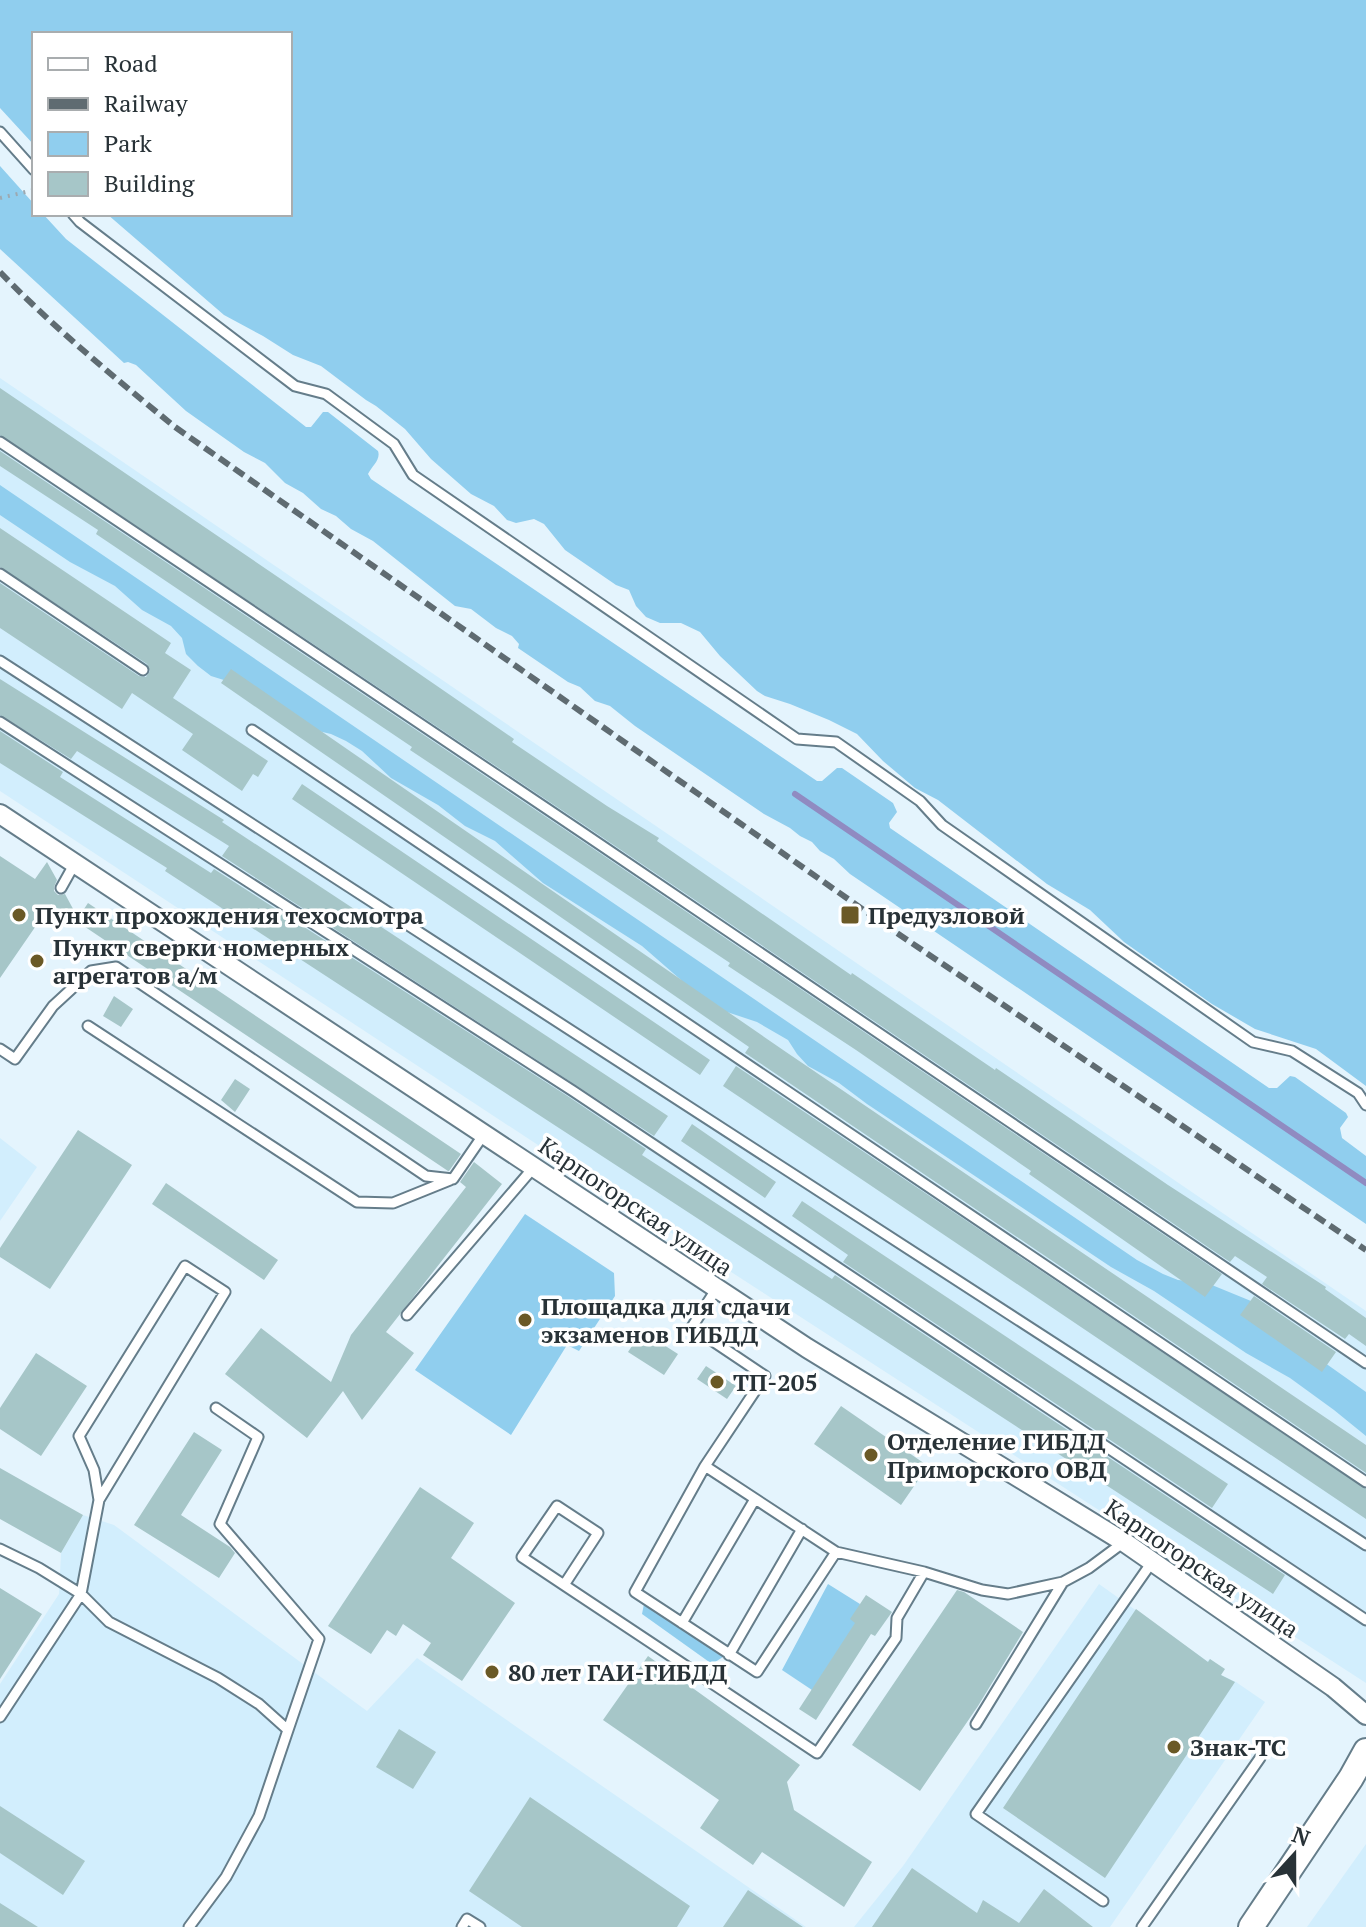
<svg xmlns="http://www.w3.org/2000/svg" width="1366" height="1927" viewBox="0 0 1366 1927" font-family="'PT Serif',serif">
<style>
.built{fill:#d2eefd}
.green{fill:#90ceee}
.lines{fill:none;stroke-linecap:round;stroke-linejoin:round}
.stream{stroke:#908bc1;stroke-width:6}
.building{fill:#a6c6c8}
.service-casing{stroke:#657d8a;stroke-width:13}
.minor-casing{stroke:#657d8a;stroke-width:22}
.tertiary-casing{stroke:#657d8a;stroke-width:28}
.path{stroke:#9ca9b1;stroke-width:4;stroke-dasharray:2 6;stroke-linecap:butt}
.service{stroke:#fff;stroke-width:9}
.minor{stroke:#fff;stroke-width:18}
.tertiary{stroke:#fff;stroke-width:24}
.rail{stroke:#5f6b71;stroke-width:6;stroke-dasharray:12 6;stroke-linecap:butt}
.poi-dot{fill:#6a5926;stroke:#fff;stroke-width:3}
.labels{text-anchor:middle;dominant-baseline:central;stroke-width:7;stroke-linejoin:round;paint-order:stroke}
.poi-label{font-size:24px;font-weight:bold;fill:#283237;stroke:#fff;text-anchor:start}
.street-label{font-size:24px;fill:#283237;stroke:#fff}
</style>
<rect width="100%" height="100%" fill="#e4f4fd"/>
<path class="built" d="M0,378L1366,1311V1683L708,1257L0,791Z
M0,1138L37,1167L0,1221Z
M83,1515L114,1525L367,1711L417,1658L806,1927H0V1684L59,1594L61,1553Z
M1099,1584L1207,1661L1210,1659L1218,1665L1221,1675L1236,1682L1265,1702L1110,1927H854L903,1866Z
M1366,1844V1927H1307Z"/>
<path class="green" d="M0,0H1366V1086L1316,1049L1255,1029L1212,1004L1124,942L1090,910L1047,884L938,800L915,788L883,761L857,734L829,720L790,704L765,696L757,691L720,656L700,632L681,623H660L646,617L636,606L629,590L616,585L565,550L544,524L534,519L516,523L507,520L494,506L471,494L431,459L405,429L376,406L366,400L321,366L293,355L263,336L224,315L107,214H290V34H34V145L0,108Z
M0,166L34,204V214H43L66,239L306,427H311L323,412H328L378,451C381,460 372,466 368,474L371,479L817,781H822L837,768H842L893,803L897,812L889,823L890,828L1269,1088H1277L1290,1076L1295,1077L1346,1113L1348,1117L1340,1128L1342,1138L1366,1156V1224L850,874L834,859L820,851L812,842L800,836L790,828L764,814L635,726L610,706L595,701L580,687L568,682L518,648L519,644L512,636L496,628L471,609L455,606L373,541L351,529L336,516L321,509L303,493L285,483L265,463L244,452L186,411L136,365L128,362L124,363L0,249Z
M0,485L1137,1260L1163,1274L1178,1280L1207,1283L1251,1301L1311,1353L1366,1392V1436L1334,1410L1290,1378L1246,1353L1154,1291L1111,1267L867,1104L839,1083L808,1066L797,1054L788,1040L757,1022L724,1011L696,993L642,946L543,883L495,841L465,826L438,805L391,778L362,751L346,741L331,734L314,730L227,681L211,676L198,666L186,654L182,638L171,626L142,610L115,586L70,562L0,515Z
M525,1214L614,1273L615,1296L579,1351L567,1345L511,1435L415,1370Z
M828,1584L860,1604L856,1624L812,1690L782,1670Z
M644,1604L723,1657L712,1664L642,1614Z"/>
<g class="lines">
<path class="stream" d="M795,794L1366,1183"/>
</g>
<path class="building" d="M0,388L347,624L514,739L512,742L607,806L659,838L657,841L851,975L852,973L995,1070L996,1068L1168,1185L1326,1287L1325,1289L1366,1318V1346L1349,1334L1345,1339L1262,1284L1267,1277L1235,1256L1230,1262L587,827L0,435Z
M0,451L579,839L1222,1274L1205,1297L1029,1174L1031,1171L856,1050L728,966L730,963L410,750L412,747L96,534L98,530L0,466Z
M0,528L171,643L165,653L191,670L173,698L268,761L258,777L253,774L242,791L182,750L193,734L132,693L122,709L0,628V583L139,676L146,677L150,671L147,664L0,567Z
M231,669L786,1052L1366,1445V1473L745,1053L749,1047L221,683Z
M0,679L224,820L222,822L668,1116L654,1136L222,856L229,846L77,751L71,759L0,715Z
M0,731L63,772L60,777L211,873L214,869L569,1097L646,1149L642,1155L832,1279L835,1275L1285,1575L1273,1594L165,871L167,868L0,763Z
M302,784L710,1060L700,1075L292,799Z
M0,856L35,879L47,862L57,880L54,887V891L58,895L65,894L78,918L88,903L461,1154L449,1171H448L51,904L0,978Z
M114,996L133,1009L121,1027L103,1016Z
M736,1066L1366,1489V1519L723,1086Z
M235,1079L250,1089L235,1112L221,1100Z
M692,1124L776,1182L765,1198L681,1141Z
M78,1130L132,1165L50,1289L0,1257V1248Z
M474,1162L502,1184L386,1332L414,1353L362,1420L343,1391L307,1438L225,1374L261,1328L331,1382L351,1335L466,1187L460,1182Z
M166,1183L278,1260L264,1280L152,1204Z
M802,1201L1228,1484L1212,1508L843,1262L848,1255L792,1216Z
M1254,1296L1336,1352L1322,1372L1240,1315Z
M642,1331L678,1354L664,1375L628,1352Z
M36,1353L87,1386L41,1456L0,1429V1408Z
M706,1366L736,1386L727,1399L697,1379Z
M841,1406L928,1466L901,1505L814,1444Z
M194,1432L222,1450L181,1515L230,1547L235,1553L219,1578L134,1525Z
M0,1468L83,1515L61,1553L0,1519Z
M420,1487L474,1523L451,1558L515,1603L462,1681L423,1655L431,1643L403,1624L396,1636L387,1630L371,1654L328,1626Z
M0,1588L42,1614L0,1679Z
M957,1590L964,1592L1023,1632L978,1706L920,1791L852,1745Z
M866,1595L892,1612L875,1636L871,1634L816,1720L799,1709L855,1623L850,1619Z
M1136,1609L1208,1662L1210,1659L1225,1669L1221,1675L1235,1682L1105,1878L1003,1808Z
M648,1656L800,1765L787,1782L794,1810L872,1862L844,1907L762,1852L753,1865L700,1828L719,1800L603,1720Z
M399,1729L436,1752L413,1789L376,1767Z
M530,1797L690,1906L677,1927H522L469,1891Z
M0,1806L85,1861L63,1895L0,1853Z
M912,1868L977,1913L983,1900L1019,1923L1044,1889L1093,1927H872Z
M748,1890L803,1927H723Z
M0,1903L38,1927H0Z"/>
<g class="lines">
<g class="service-casing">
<path id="service" d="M0,132L34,170
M73,214L80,222L295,386L326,394L394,444L413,475L797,739L836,742L920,801L942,825L1253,1042L1292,1051L1358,1093L1366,1105
M0,442L583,833L1366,1363
M0,574L143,670
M0,661L1366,1545
M0,722L573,1091L1366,1620
M252,730L1366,1482
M61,888L75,863
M88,1026L357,1202L393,1203L450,1180
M0,1049L15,1059L53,1006L91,971L116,967L426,1176L453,1179L484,1134
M717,1288L692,1327L765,1376L705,1466L635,1592L757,1672L836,1552
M407,1315L534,1167
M216,1408L258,1437L220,1524L319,1639L288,1730
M705,1466L836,1552L924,1572L982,1590L1008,1594L1063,1582L1089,1568L1124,1542
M0,1549L39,1568L81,1594L109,1622L218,1678L259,1704L288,1730L259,1816L226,1877L189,1927
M564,1585L598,1533L557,1506L522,1557L564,1585L817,1753L896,1638L897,1618L924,1572
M682,1623L755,1499
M729,1655L802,1529
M0,1717L81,1594L99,1500L225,1292L185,1266L79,1436L94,1470L99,1500
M976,1724L1063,1582
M1103,1901L976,1814L1152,1562
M462,1927L467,1919L480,1927
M1142,1927L1260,1758"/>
</g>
<g class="minor-casing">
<path id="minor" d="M0,814L807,1348L1124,1542L1333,1687L1366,1715"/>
</g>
<g class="tertiary-casing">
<path id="tertiary" d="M1251,1927L1351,1778L1366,1751"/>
</g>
<path class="path" d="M0,198L34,190"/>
<use href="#service" class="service"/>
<use href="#minor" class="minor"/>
<use href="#tertiary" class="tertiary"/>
<path class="rail" d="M0,272C54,328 115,378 175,427L888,927L1366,1250"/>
</g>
<g class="poi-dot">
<circle cx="19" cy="915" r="8"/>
<rect x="840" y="905" width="20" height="20" rx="4"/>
<circle cx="37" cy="961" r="8"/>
<circle cx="525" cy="1320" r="8"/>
<circle cx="717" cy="1382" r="8"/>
<circle cx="871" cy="1455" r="8"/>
<circle cx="492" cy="1672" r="8"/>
<circle cx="1174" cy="1747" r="8"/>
</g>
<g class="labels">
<g class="poi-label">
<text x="35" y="915">Пункт прохождения техосмотра</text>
<text x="868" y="915">Предузловой</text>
<text x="53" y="947">Пункт сверки номерных<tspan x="53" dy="28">агрегатов а/м</tspan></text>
<text x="541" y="1306">Площадка для сдачи<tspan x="541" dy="28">экзаменов ГИБДД</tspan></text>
<text x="733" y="1382">ТП-205</text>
<text x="887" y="1441">Отделение ГИБДД<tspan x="887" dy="28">Приморского ОВД</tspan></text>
<text x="508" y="1672">80 лет ГАИ-ГИБДД</text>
<text x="1190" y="1747">Знак-ТС</text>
</g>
<g class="street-label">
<text transform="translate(636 1206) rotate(34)">Карпогорская улица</text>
<text transform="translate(1202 1568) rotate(34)">Карпогорская улица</text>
</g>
</g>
<rect x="32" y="32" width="260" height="184" fill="#ffffff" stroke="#a9adaf" stroke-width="2"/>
<rect x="48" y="58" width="40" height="12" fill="#ffffff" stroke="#a9adaf" stroke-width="2"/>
<text x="104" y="72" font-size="24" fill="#283237">Road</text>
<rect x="48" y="98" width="40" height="12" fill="#5f6b71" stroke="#a9adaf" stroke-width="2"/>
<text x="104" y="112" font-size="24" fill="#283237">Railway</text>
<rect x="48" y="132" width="40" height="24" fill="#90ceee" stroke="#a9adaf" stroke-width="2"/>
<text x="104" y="152" font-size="24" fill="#283237">Park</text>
<rect x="48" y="172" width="40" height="24" fill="#a6c6c8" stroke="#a9adaf" stroke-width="2"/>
<text x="104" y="192" font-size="24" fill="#283237">Building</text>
<g transform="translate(1294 1855) rotate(21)" stroke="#ffffff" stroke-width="6" paint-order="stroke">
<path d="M0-6L14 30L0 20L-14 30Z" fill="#283237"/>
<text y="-12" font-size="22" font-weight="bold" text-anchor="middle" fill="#283237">N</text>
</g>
</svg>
